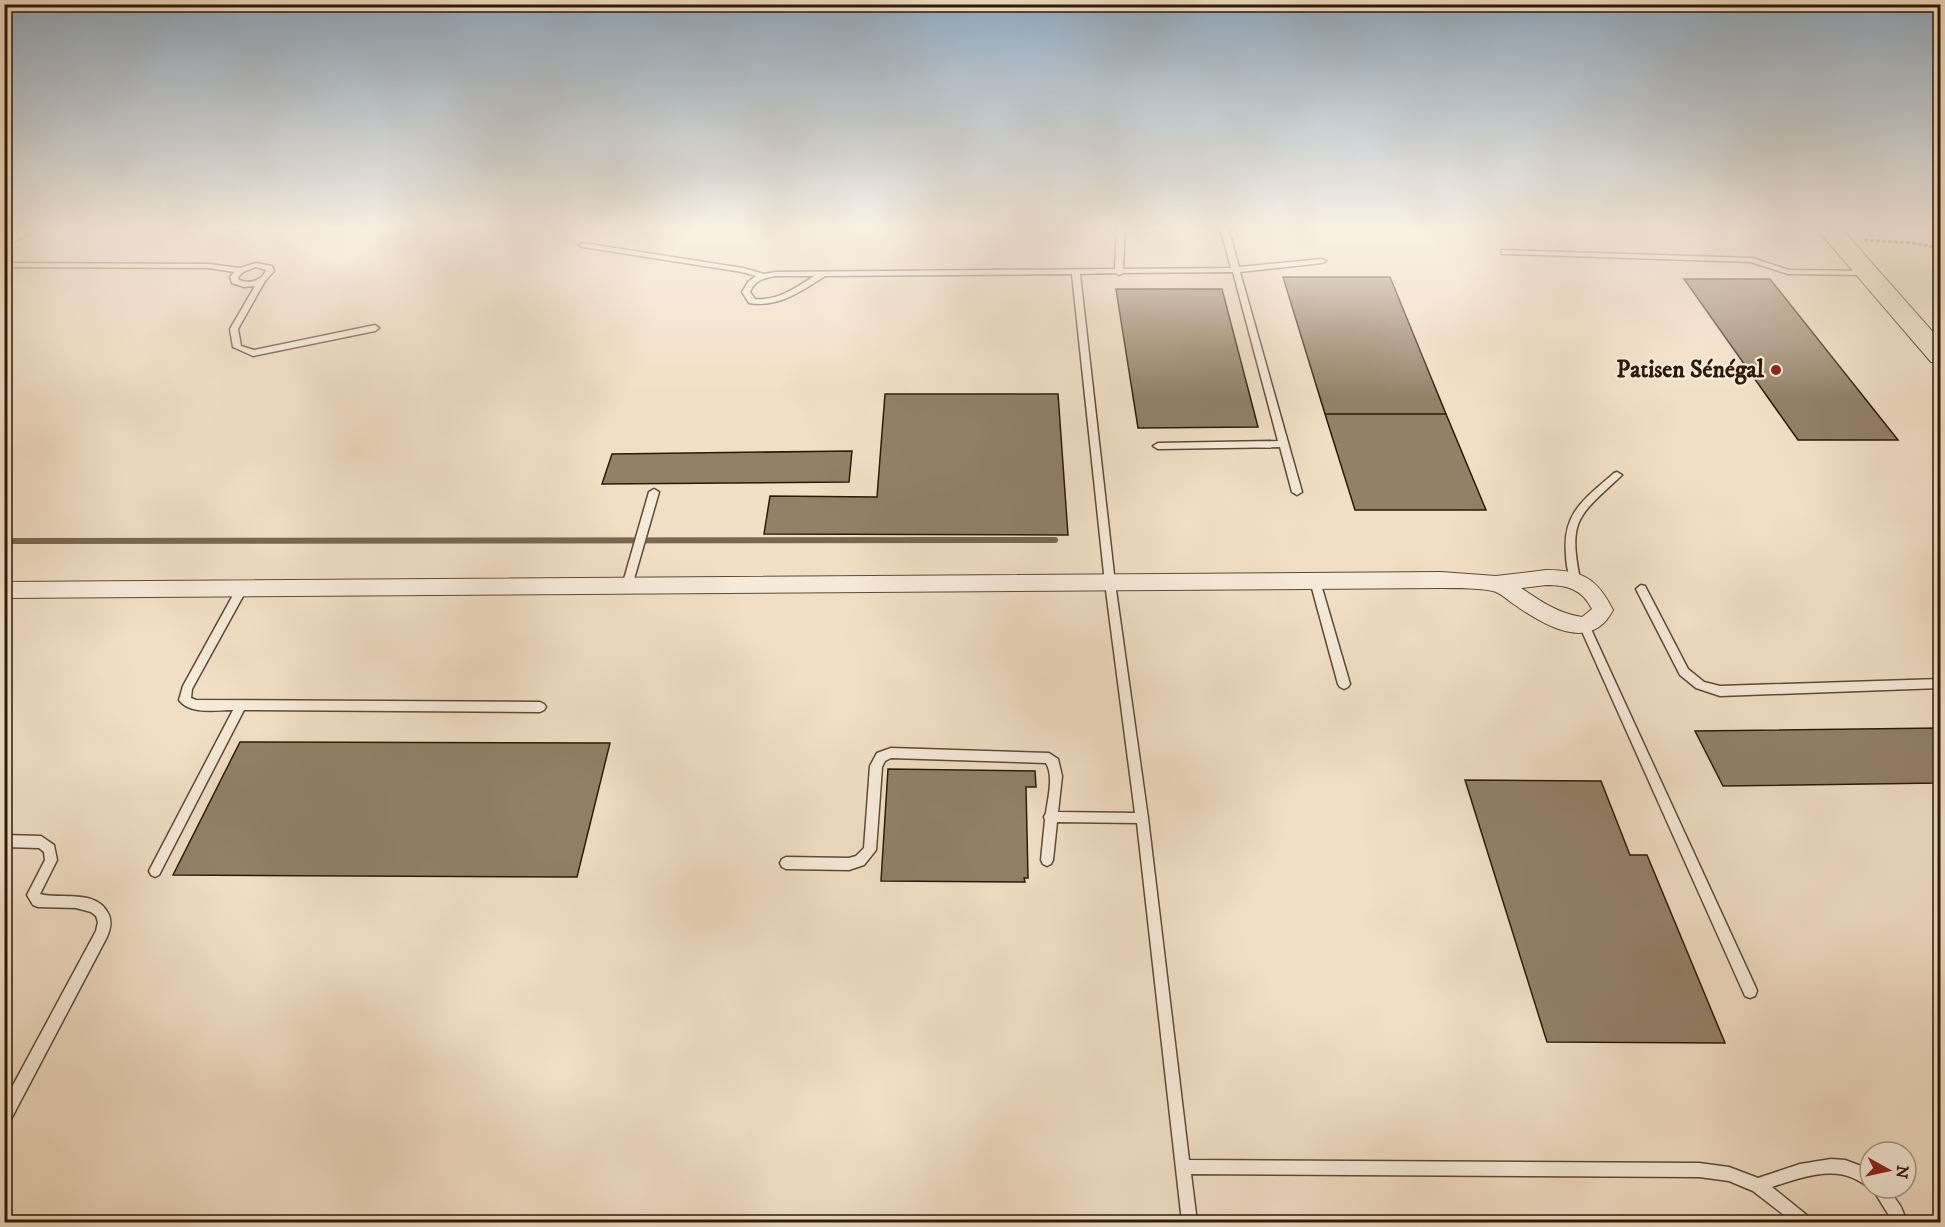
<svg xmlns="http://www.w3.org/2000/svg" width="1945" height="1227" viewBox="0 0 1945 1227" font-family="'IM FELL DW Pica',serif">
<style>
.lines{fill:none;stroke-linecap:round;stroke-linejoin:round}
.stream{stroke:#7a6751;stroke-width:6}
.building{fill:#938068;stroke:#2d1a05;stroke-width:1.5}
.lane-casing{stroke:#5e4b35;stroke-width:3}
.street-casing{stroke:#5e4b35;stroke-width:2}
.highway-casing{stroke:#2d1a05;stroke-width:2}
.path{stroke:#2d1a05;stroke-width:3;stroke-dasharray:4 2;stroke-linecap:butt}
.lane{fill:#f6ead9;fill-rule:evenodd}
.street{fill:#f6ead9;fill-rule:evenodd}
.highway{fill:#f1dec4;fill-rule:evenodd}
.poi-dot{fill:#8f2418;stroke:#f6ead9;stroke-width:2}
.labels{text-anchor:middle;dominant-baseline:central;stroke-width:4.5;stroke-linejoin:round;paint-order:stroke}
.poi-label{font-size:24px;font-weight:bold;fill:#2d1a05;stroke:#f6ead9;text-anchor:end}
</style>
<rect width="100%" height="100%" fill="#f1dec4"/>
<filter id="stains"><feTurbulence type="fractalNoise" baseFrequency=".00333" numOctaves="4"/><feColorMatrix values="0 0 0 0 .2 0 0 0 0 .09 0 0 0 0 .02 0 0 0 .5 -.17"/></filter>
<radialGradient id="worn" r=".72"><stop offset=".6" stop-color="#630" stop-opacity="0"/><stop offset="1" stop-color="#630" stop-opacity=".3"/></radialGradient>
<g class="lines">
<path class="stream" d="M4,541L1055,540"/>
</g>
<path class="building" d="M1283,277H1390L1446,414H1325Z
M1684,279H1770L1898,440H1798Z
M1116,289H1222L1258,427L1138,428Z
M885,394H1058L1068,535L764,534L770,496L877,497Z
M1325,414H1446L1486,510H1355Z
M852,451L849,482L602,484L612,454Z
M1940,728V783L1723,786L1695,731Z
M240,742L610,743L577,877L173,875Z
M888,769L1035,771L1036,787H1026L1028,878H1024L1025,882L881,881Z
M1465,780L1601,781L1630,855H1647L1725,1043L1547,1042Z"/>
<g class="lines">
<g class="lane-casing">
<path id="lane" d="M1117,227H1125L1123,269L1231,268L1220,227H1228L1239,267L1322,259L1326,261L1322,263L1240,272L1302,492L1297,495L1292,492L1280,447L1158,449L1153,446L1158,443L1278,441L1233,272L1123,273L1119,275L1115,273L1080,274L1115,583L1148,818L1189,1160L1699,1163L1729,1167L1758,1178L1800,1164L1831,1159L1845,1160L1864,1167L1870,1171V1187C1864,1185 1859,1180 1853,1178C1829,1167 1796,1179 1772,1187L1809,1217L1812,1222H1793L1753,1191L1729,1181L1699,1177L1191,1174L1197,1222H1182L1137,823L1057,822L1053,860L1051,864L1047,866L1043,864L1041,860L1045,820L1044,817L1046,813C1048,798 1054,776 1046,763L891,758L885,761L882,767L876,850L864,865L849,870L786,869L782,867L780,863L782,859L786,857L849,858L856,856L864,848L870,766L877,753L891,748L1049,753L1058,759L1062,776L1058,812L1135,813L1105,583L1072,274L825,276C802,291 778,308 749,303L742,292L748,282L756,276L742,272L583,247L579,245L583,243L743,268L764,274L776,272L1115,269ZM776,276H814C796,288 777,301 755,299L750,292C755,280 764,278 776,276Z
M1502,250L1752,258L1789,270L1867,271L1871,273L1867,275L1788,274L1751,262L1505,254H1502Z
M4,263L209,264L240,268L256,263L272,266L274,271L265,281L238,329L241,346L254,350L375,325L379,328L375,331L253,356L233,347L230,329L255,286L244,287L232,283L230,277L234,272L209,268L4,267ZM256,267L266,270C262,281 249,284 239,280L238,277L243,272Z
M1617,472L1622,475L1620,477C1578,516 1568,520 1580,579L1575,583L1571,582C1568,573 1566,563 1566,554C1562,512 1586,498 1614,473Z
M654,489L659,492L632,586L627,590L622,586L649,492Z
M1315,577L1320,581L1350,684L1348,687L1344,689L1340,687L1338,684L1310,581Z
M242,585L247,589L192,689L191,698L196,700L540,702L544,704L546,707L544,710L540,712L244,710L159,875L155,877L151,875L149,871L151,867L233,710C216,710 190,715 179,700L183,686L238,586Z
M1641,585L1645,586L1688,669L1704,682L1720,686L1940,679V688L1720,696L1696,688L1680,675L1636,589Z
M1585,623L1589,624L1590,627L1755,986L1757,991L1755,996L1750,998L1745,996L1580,627L1581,624Z
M4,835L41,836L54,845L57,860L40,894C61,900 97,888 109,915C112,923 110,930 107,937L9,1123L4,1125V1102L96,931L98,922L96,916L91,912L76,908L38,907L33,905L27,895L45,860L44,852L39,848L4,847Z
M1872,1188H1888L1901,1207L1907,1222H1893Z"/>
</g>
<g class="street-casing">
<path id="street" d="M23,227H41L4,248V237Z
M1546,570C1582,570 1597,578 1613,610C1591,653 1545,626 1515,605C1509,601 1503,595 1496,592C1487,588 1452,588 1441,588L4,598V582L1441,572L1496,576ZM1546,585C1567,585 1582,589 1592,609L1582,617C1559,614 1540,601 1521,588Z"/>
</g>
<g class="highway-casing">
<path id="highway" d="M1815,227H1840L1940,340V364L1931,362Z"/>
</g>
<path class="path" d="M1864,240L1912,243L1940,248"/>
<use href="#lane" class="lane"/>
<use href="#street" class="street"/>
<use href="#highway" class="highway"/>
</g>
<linearGradient id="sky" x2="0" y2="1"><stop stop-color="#91aac0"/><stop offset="0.57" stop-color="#f9f0e4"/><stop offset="1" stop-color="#f9f0e4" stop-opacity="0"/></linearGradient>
<rect width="1945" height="399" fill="url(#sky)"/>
<circle class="poi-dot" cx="1776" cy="370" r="6"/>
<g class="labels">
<g class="poi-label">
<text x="1764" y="370">Patisen Sénégal</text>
</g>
</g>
<rect width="1945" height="1227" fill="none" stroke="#f1dec4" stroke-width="24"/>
<rect x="6" y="6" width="1933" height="1215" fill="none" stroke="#2d1a05" stroke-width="3"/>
<rect x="12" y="12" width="1921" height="1203" fill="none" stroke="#2d1a05" stroke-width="1.5"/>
<g transform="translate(1888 1170) rotate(98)"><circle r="28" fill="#f6ead9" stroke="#a69784" stroke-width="1.5"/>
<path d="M0-4.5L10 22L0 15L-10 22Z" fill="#8f2418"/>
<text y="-9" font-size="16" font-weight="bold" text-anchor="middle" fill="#2d1a05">N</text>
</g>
<rect width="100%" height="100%" filter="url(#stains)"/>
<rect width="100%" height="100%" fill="url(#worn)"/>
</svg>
